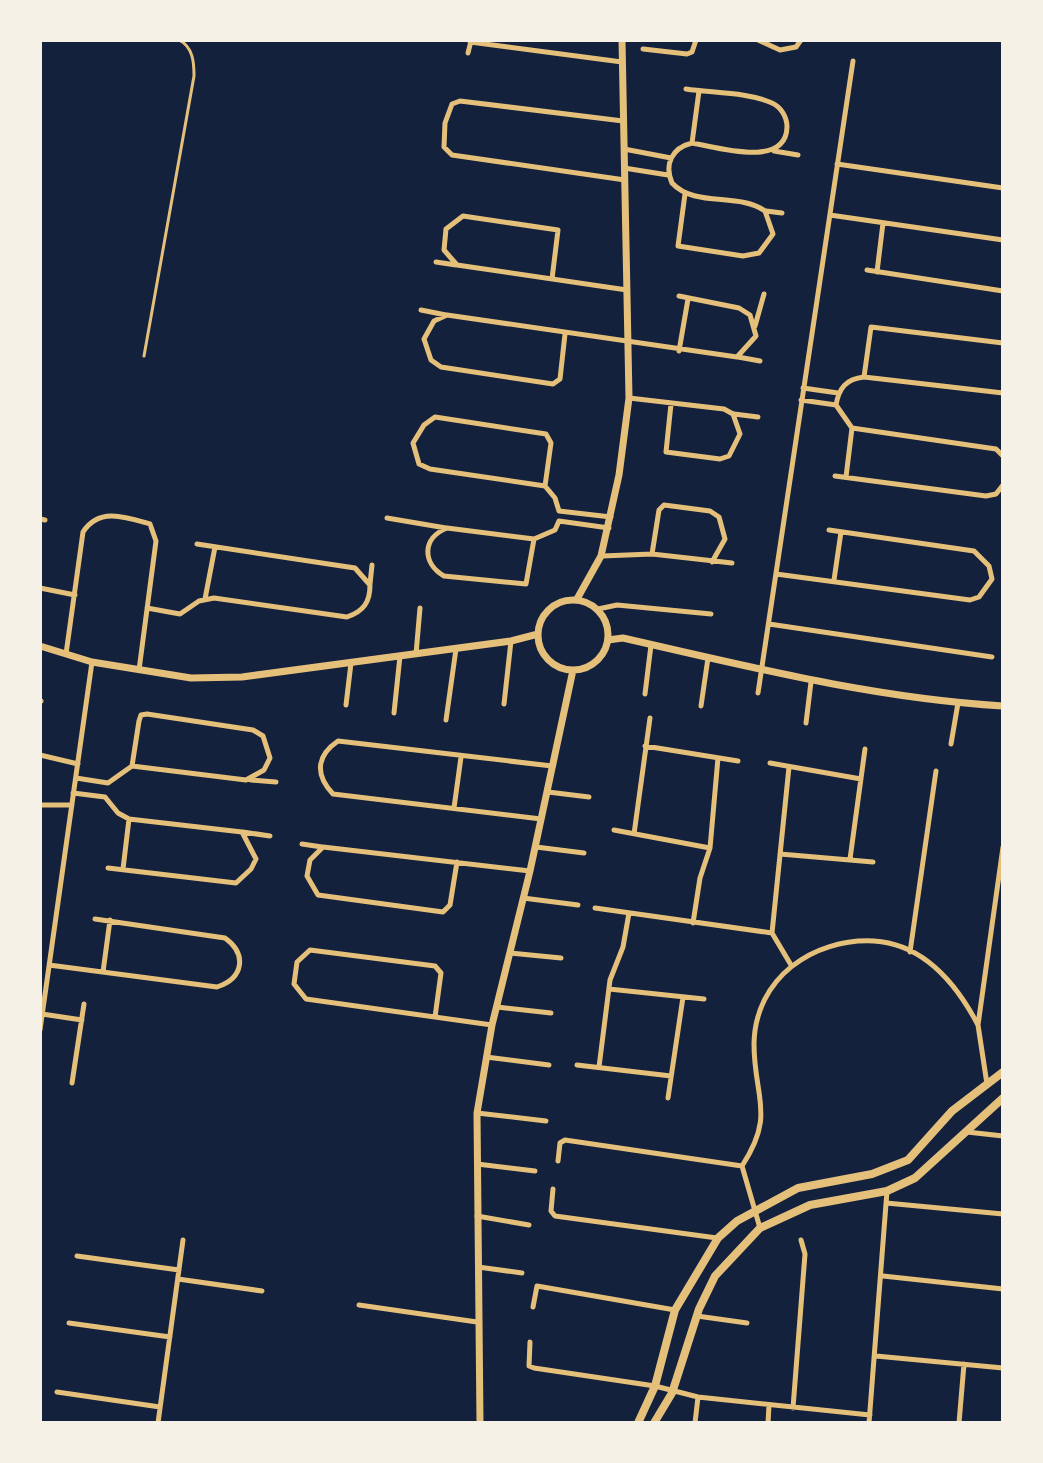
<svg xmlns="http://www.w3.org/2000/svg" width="1043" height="1463" viewBox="0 0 1043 1463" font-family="'PT Sans Narrow',sans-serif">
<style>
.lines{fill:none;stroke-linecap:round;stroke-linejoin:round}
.service{stroke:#e5c07b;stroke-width:3}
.minor{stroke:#e5c07b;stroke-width:5}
.tertiary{stroke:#e5c07b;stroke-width:7}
.secondary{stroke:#e5c07b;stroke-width:8}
</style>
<rect width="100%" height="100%" fill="#14213d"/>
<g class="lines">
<path class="service" d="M144,356L194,76C194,62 193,47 179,40"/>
<path class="minor" d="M758,40L780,50L796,47L801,40
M470,42L622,62
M643,49L687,54L692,52L696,40
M468,53L471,41
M623,121L460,101L452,104L445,123L444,147L452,155L625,180
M692,143L699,91
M624,149L671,158
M774,151L798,155
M837,164L1003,188
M624,168L668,175
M685,194L678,246L743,256L759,253L773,234L765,211C738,192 695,208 672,183C664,164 672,148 692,143C717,147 786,169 787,127C787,117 781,107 772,103C748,92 712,93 686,89
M766,211L782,213
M830,215L1003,240
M436,262L456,265
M867,270L1003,291
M877,272L883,223
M552,279L558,230L463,216L446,229L444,250L457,265L627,290
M421,310L446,315
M755,326L764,294
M565,334L560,379L553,384L441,367L431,360L424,339L434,321L447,315L737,357L756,336L750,315L739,308L679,296
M679,351L688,299
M738,357L760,361
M864,377L871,327L1003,343
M803,388L838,393
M1003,393L864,377C846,379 839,388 836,405L852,428L996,449L1003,456
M629,398L724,409L733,414L740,434L729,456L720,459L666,452L671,404
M801,400L836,405
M734,414L758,417
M835,476L986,496L996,494L1003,485
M846,477L852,428
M545,486L551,443L546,434L435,417L424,425L413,443L419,464L430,469L545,486L555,498L559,511L611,517
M387,518L446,528
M40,519L45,520
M534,539L526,584L444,576C422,563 422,538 447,528L534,539L555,530L559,521L609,528
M652,554L659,510L664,505L710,511L719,517L725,539L712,562
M602,556L652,554L732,563
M776,574L970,600L979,597L992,579L989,566L974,551L829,530
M834,580L841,532
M370,584L372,565
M40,588L75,595
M205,599L215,547
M147,608L180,614L199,601L214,598L347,617C364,611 370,602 370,585L355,568L197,544
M598,609L617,605L711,614
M769,624L992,657
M66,654L83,532C99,507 126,517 150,524L156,541L139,670
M416,654L420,608
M758,693L853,61
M645,694L651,645
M40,701H41
M504,704L511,641
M346,705L351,663
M701,706L708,658
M394,713L400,656
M446,720L456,649
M806,723L811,682
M951,744L958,703
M645,746L738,761
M40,755L78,764
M770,763L861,779
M76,778L108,783L132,766L246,780L264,770L270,758L263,736L253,730L147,714L141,715L139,721L132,766
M251,780L276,782
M548,792L589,797
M73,793L105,797L118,813L129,819L242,832L256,859L251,869L236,883L108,868
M40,805H72
M454,808L461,757
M541,819L333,794C315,775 316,756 338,741L552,766
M614,830L710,848
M243,832L270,836
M634,834L650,718
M302,844L322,847
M536,847L584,853
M780,854L873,862
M850,859L865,749
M457,862L450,905L443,912L318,895L307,876L310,860L323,847L530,871
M123,869L129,819
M523,898L578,905
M595,908L772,933
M693,923L700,878L710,848L718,758
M772,933L789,767
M772,933L791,965
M910,952L936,771
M510,953L561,958
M49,965L217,987C244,978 247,954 225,938L95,919
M103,972L110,920
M609,989L704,999
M497,1007L551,1013
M42,1014L82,1020
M435,1017L441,973L435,966L310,950L297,962L294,984L306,999L492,1025
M40,1030L92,662
M486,1057L549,1065
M577,1065L671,1076
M599,1067L610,980L623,947L629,913
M72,1083L84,1004
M987,1084L978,1025L1003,847
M668,1098L683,997
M477,1113L546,1121
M967,1132L1003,1136
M558,1161L560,1143L565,1140L742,1166
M477,1164L535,1171
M553,1189L551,1211L555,1216L717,1238
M886,1203L1003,1214
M477,1216L529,1225
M760,1228L742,1166C776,1114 754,1098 754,1044C755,978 813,938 874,941C924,944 957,985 978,1025
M77,1256L179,1270
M478,1267L522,1273
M883,1276L1003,1289
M178,1279L262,1291
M359,1305L477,1322
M533,1307L537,1286L675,1310
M697,1316L747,1323
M69,1323L170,1337
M530,1342L529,1366L534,1368L655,1386L698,1397L870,1415
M876,1356L1003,1368
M57,1392L160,1407
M793,1408L805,1254L801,1240
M158,1423L183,1240
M695,1423L698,1397
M768,1423L769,1405
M869,1423L887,1191
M959,1423L964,1364"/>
<path class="tertiary" d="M577,599L601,556L619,475L629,398L622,40
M538 635a35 35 0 1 1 70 0a35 35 0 1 1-70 0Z
M608,640L623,638C750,667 873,698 1003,706
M40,646L92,662L191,678L242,677L511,641L538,634
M480,1423L477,1113L492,1025L530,871L573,670"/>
<path class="secondary" d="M638,1423L655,1386L675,1310L718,1238L737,1221L798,1188L872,1174L908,1160L952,1111L1003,1072
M654,1423L672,1393L699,1309L715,1276L760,1228L810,1205L887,1191L915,1178L1003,1098"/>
</g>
<rect width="1043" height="1463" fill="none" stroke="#f6f1e7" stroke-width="84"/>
</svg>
